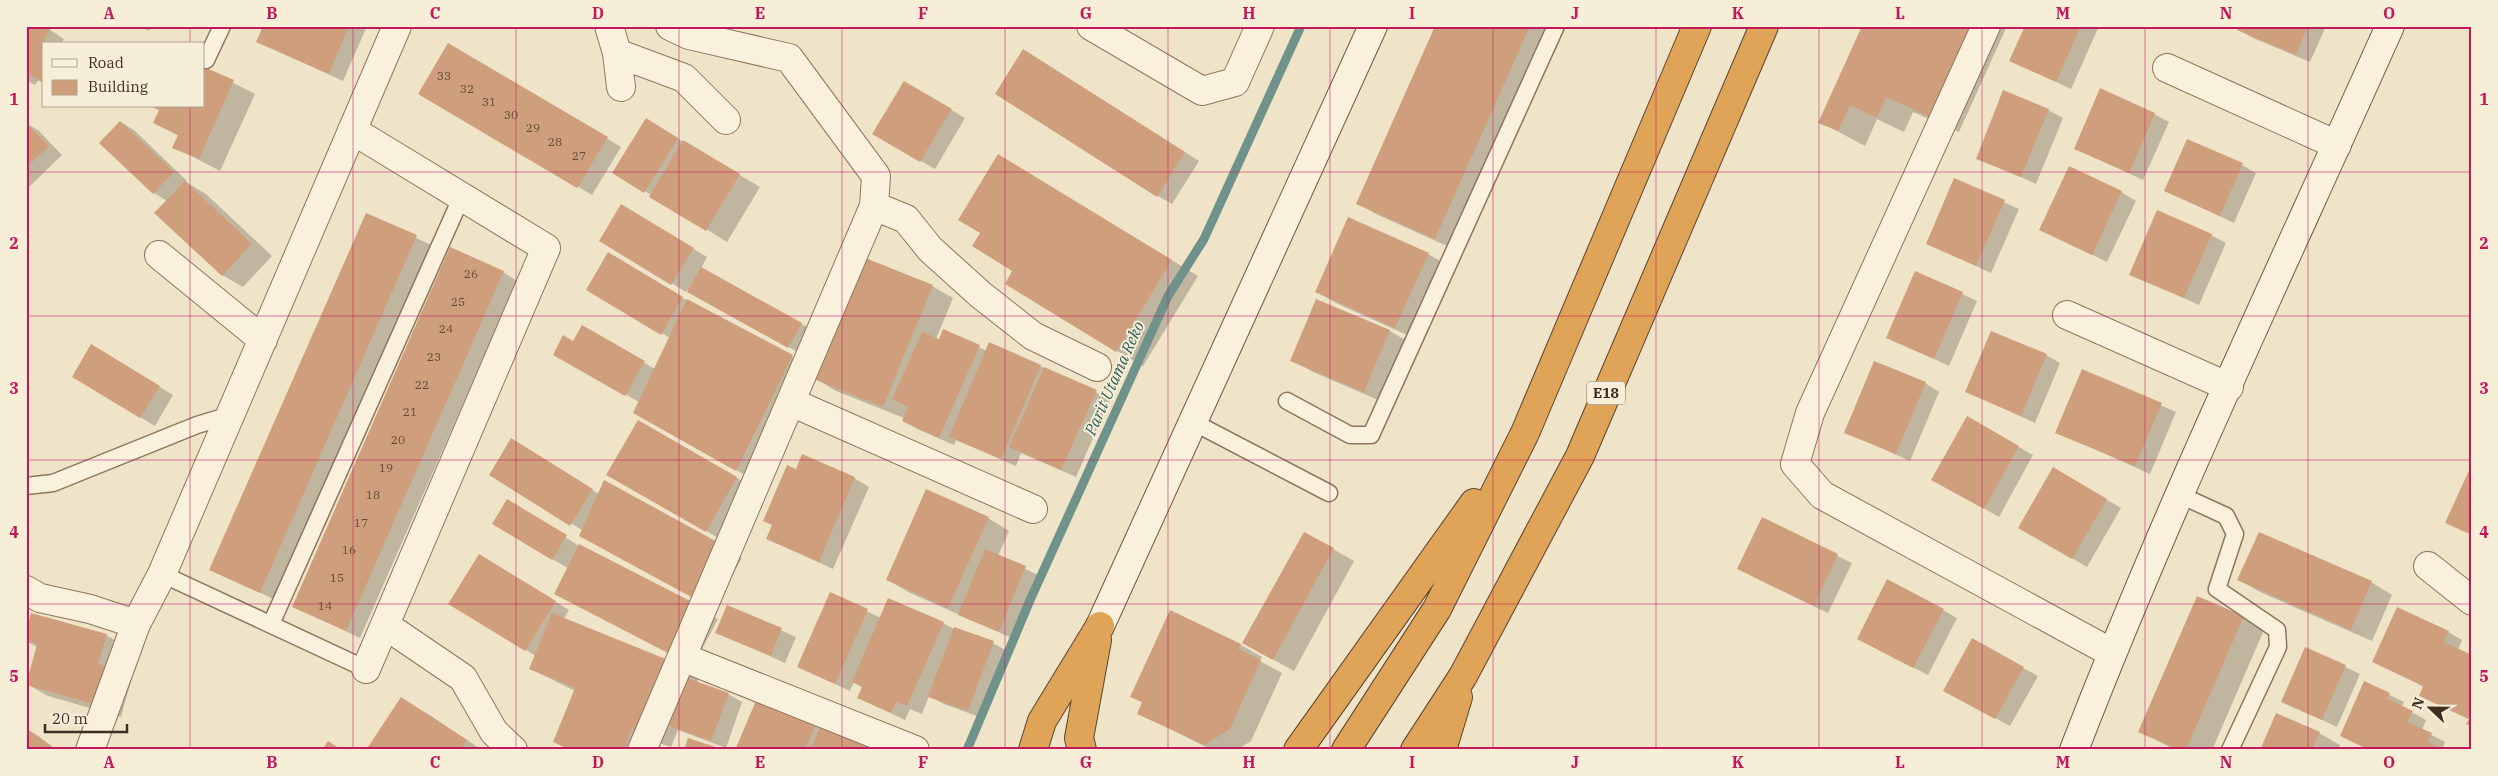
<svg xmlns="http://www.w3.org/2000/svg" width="2498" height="776" viewBox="0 0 2498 776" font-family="'IBM Plex Serif',serif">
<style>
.shadow{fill:#0003}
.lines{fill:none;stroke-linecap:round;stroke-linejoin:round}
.stream{stroke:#6f938a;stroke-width:9}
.building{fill:#cf9f7d}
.lane-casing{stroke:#8d765c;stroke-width:19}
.street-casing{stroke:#8d765c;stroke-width:30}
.secondary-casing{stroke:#6f573f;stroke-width:30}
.highway-casing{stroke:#5b4430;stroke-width:30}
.lane{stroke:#faf1dc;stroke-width:16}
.street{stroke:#faf1dc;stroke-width:28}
.secondary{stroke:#faf1dc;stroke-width:28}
.highway{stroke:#e0a458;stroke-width:28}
.grid{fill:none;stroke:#c2185b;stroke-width:1;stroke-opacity:0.55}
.labels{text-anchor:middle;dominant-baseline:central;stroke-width:4;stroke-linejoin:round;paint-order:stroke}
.number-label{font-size:12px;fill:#624a37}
.shield{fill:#f7eed8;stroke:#756857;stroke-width:1}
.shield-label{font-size:14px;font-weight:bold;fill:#3d2e20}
.water-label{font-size:16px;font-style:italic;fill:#2f5d5a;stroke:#f7eed8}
.neatline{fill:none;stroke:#c2185b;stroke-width:2}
.grid-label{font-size:16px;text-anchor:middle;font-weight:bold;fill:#c2185b}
</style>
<rect width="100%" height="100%" fill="#f0e4c8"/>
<path class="shadow" d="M26,26H44L64,39L61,44H44V82L39,79L35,85L26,80Z
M139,26H151L149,31Z
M265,26H367L343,81L258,42Z
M1437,26H1557L1456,250L1378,215L1357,203Z
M1864,26H2007L1959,132L1913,112L1904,132L1877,119L1865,146L1820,122Z
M2026,26H2099L2071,89L2011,60Z
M2240,26H2326L2310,62L2253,38L2239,30Z
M449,44L621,147L592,195L420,93Z
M1038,59L1199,161L1172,204L1158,196Z
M204,68L255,94L220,171L174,147L179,136L154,123L160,111L150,106H204Z
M904,82L965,118L935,169L874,134Z
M2048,110L2063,118L2036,184L1977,158Z
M2154,114L2169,122L2143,180L2075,148Z
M121,122L135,131L187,181L186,182L206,194L272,256L243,287L222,275L167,201L154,193Z
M26,123L39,131L62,155L26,190Z
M660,128L760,187L727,242L614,172Z
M2242,165L2256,173L2234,223L2166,191Z
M1025,171L1198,276L1143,366L1117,351L1014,271Z
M1954,180L2019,209L1991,273L1927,243Z
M2121,192L2136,201L2107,262L2041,230Z
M367,214L431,245L275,600L211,569Z
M636,214L707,257L701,268L823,336L810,359L687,290L686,292L600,240Z
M2211,235L2226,243L2199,305L2131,274Z
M609,254L688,301L814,369L758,482L655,425L639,402L554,354L573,343L582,326L655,369L670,338L587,289Z
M1428,254L1449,266L1416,339L1338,304L1317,292Z
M503,272L517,281L360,638L293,606Z
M1916,272L1977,301L1949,366L1887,337Z
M932,286L953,298L936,339L940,341L944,331L987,351L1040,366L1110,399L1076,477L1021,453L1016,466L956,440L954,445L917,429L903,421L904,418L836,391L816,379Z
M1317,301L1390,331L1410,343L1385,403L1313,372L1292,360Z
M91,346L173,395L155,426L73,377Z
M2046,355L2060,363L2035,423L1967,392Z
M2083,371L2176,412L2150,474L2057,432Z
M1925,383L1939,392L1910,461L1845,432Z
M1967,418L2033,455L1999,517L1933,479Z
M638,421L758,490L727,543L608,474Z
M525,448L599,494L721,546L742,558L714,609L490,475Z
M2054,469L2121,508L2087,567L2020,528Z
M797,471L854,478L869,487L833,569L768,539Z
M522,509L579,546L718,619L693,666L555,594L568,568L552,559Z
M988,518L1009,531L998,556L1040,576L1014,639L908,592L887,579Z
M1763,519L1852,563L1828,613L1753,577Z
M1305,533L1354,561L1294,671L1265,655Z
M494,564L569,610L564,619L699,678L697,683L728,694L742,702L726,748L678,730L671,747L659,743L656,750H569L554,742L575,691L531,669L536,656L450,604Z
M2239,580L2371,582L2392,595L2372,641L2260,592Z
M830,594L881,618L943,623L954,629L993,643L1007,651L982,718L944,704L929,696L922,714L910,709L905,720L859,698L863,688L854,682L850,691L798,667Z
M727,606L796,637L785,663L717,632Z
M1943,610L1957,618L1928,675L1873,647Z
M1170,612L1241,645L1262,657L1260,661L1282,673L1251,741L1237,750H1212L1138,713L1143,703L1132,696Z
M2243,618L2264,630L2212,750H2175L2140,731Z
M2448,632L2462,640L2458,650L2470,720L2421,695L2424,687L2374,661Z
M106,635L127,647L120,674L131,681L121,717L48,696L27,684L37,647L26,641Z
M2306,648L2360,674L2337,727L2282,701Z
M2023,668L2038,676L2010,726L1959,699Z
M2365,683L2404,702L2402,707L2426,720L2422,730L2445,742L2442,750H2366Z
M758,698L883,750H736Z
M401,699L428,714L482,750H368Z
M26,729L37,735L57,750H26Z
M2319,733L2340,745L2338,750H2262Z"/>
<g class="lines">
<path class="stream" d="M967,750L1031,598L1168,296L1204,239L1301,26"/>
</g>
<path class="building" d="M26,26H45L50,29L44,40L50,44H44V78L41,82L26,72Z
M263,26H349L329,74L256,42Z
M1435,26H1530L1435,239L1356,204Z
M1862,26H1973L1932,118L1886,97L1877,118L1850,105L1838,131L1818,123Z
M2025,26H2081L2056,82L2009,61Z
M2239,26H2308L2296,55L2237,30Z
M448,43L608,137L577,188L418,94Z
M1023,49L1185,152L1157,197L995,94Z
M204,67L234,80L199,159L172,148L178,135L153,123L159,110L152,106H204Z
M904,81L952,109L920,162L872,134Z
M2100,88L2155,113L2129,173L2074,149Z
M2003,90L2049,109L2021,177L1976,159Z
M646,118L678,138L644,193L612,173Z
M120,121L174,172L153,194L99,143Z
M26,123L49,146L26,168Z
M2187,139L2243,163L2220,216L2164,191Z
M683,140L740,174L706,231L649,197Z
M998,154L1172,260L1116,352L1005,284L1012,271L972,246L980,233L958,220Z
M2069,166L2122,191L2092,255L2039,230Z
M1954,178L2005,200L1976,266L1926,244Z
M185,181L252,244L222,276L154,213Z
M621,204L694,248L671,285L599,241Z
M2157,210L2212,234L2184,298L2129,275Z
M366,213L417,235L260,593L209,570Z
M1348,217L1429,253L1395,328L1315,292Z
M450,247L504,271L346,631L292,607Z
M608,252L683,297L661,335L586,290Z
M863,257L933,285L883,407L814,379Z
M701,267L802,323L788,348L687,292Z
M1915,271L1963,292L1934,359L1886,338Z
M687,299L793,355L736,471L633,413Z
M1316,299L1390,330L1364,392L1290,361Z
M582,325L645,361L625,396L553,355L563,335L573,341Z
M943,329L980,345L939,438L902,421L908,407L892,399L922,332L939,339Z
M1991,331L2047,354L2021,416L1965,392Z
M989,342L1041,365L1001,459L949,437Z
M91,344L160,386L140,418L72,377Z
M1874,361L1926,382L1896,454L1844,433Z
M1044,367L1097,390L1061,470L1009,447Z
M2082,369L2162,403L2135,466L2055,433Z
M1967,416L2019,446L1984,509L1931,480Z
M638,420L737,477L706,532L606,475Z
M511,438L593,489L570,526L489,475Z
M802,454L855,477L819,562L766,539L772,525L763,521L787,465L796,469Z
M2472,464V535L2445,523Z
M2053,467L2107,499L2072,559L2018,528Z
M604,480L721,544L693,598L579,536Z
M926,489L989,517L948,608L886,580Z
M507,499L567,535L552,560L492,524Z
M1762,517L1838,554L1814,606L1737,569Z
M1304,532L1334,548L1273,660L1242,643Z
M2259,532L2372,581L2351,630L2237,580Z
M579,544L698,605L672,655L554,594Z
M985,549L1026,566L999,632L958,615Z
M479,554L556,601L525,651L448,604Z
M1887,579L1944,609L1913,668L1857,639Z
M830,592L868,609L835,684L797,667Z
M2197,596L2244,616L2186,750H2179L2138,732Z
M888,598L944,622L907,706L896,702L891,713L857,698L862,687L852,682Z
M727,605L782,628L771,656L715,633Z
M2397,607L2449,631L2444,642L2472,655V726L2466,724L2469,719L2419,696L2423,686L2372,662Z
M1170,610L1241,644L1238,649L1261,660L1230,729L1205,745L1137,714L1142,702L1130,697Z
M31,613L107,634L98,664L110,668L100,706L26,685L37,644L26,641V631Z
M552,613L673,662L644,733L632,728L624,750H572L553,742L575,688L529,669Z
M954,627L994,641L968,711L928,697Z
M1972,638L2024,667L1995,719L1943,691Z
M2305,647L2346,665L2322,720L2281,702Z
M687,678L729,693L711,741L669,726Z
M2364,681L2390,693L2387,699L2413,711L2407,722L2432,733L2428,742L2444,750H2364L2365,748L2340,736Z
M758,696L817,722L805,750H735Z
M401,697L467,740L460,750H366Z
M2276,713L2320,732L2312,750H2260Z
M822,722L886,750H810Z
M26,728L56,750H26Z
M688,738L722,749V750H684Z
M328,741L342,750H322Z"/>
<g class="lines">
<g class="lane-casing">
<path id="lane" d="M206,60L222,26
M1287,401L1350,435H1371L1556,26
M1193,422L1329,493
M26,486L53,483L197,425L230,415
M2180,495L2226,516L2235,534L2217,589L2277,630L2278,647L2230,750
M162,574L366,669
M271,624L462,196"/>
</g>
<g class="street-casing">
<path id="street" d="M609,26L617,53L621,87
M1091,26L1202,91L1235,82L1260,26
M1986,26L1810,413L1795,464L1822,495L2112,653
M617,53L684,78L726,120
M2167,68L2337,145
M352,130L546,248L366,669
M874,206L906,219L930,249L981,295L1033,336L1097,367
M159,255L263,340
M2067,315L2229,387
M791,402L1033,509
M2428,566L2472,601
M26,590L40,598L90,609L136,624L162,574L397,26
M385,625L463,678L494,732L513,750
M682,657L915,750
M90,750L136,624
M642,750L874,206L876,176L789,58L689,35L670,26"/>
</g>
<g class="secondary-casing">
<path id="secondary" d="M1100,626L1373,26
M2074,750C2169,504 2283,266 2390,26"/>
</g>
<g class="highway-casing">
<path id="highway" d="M1033,750L1042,721L1100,626
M1082,750L1079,738L1097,640
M1298,750L1474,503
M1346,750L1437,609L1525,433L1697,26
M1415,750L1463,676L1580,456L1764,26
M1442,750L1458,697"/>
</g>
<use href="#lane" class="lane"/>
<use href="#street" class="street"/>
<use href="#secondary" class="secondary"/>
<use href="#highway" class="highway"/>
</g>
<path class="grid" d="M190,26V44M353,26V750M516,26V750M679,26V750M842,26V750M1005,26V750M1168,26V750M1330,26V750M1493,26V750M1656,26V750M1819,26V750M1982,26V750M2145,26V750M2308,26V750M190,106V750M26,172H2472M26,316H2472M26,460H2472M26,604H2472"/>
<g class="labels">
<g class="number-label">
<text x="444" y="75">33</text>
<text x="467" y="88">32</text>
<text x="489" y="101">31</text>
<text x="511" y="114">30</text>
<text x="533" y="127">29</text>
<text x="555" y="141">28</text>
<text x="579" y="155">27</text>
<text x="471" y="273">26</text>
<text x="458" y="301">25</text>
<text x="446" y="328">24</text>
<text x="434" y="356">23</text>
<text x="422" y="384">22</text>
<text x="410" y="411">21</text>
<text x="398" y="439">20</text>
<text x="386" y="467">19</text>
<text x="373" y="494">18</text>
<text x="361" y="522">17</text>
<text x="349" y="549">16</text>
<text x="337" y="577">15</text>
<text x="325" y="605">14</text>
</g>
<rect class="shield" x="1587" y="381.5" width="38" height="23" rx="4"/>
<g class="shield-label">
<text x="1606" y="393">E18</text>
</g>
<g class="water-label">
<text transform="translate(1114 378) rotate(-66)">Parit Utama Reko</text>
</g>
</g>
<rect width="2498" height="776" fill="none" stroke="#f7eed8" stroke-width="55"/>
<rect x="42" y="42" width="162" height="65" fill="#f7eed8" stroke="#ada18e"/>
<rect x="52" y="59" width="25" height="8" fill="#faf1dc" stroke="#ada18e"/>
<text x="88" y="68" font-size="15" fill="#3d2e20">Road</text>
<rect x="52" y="80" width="25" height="15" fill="#cf9f7d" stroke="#ada18e"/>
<text x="88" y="92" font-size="15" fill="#3d2e20">Building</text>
<g transform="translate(2430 708) rotate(292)" stroke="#f7eed8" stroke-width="4" paint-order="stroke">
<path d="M0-4L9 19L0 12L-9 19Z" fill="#3d2e20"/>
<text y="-8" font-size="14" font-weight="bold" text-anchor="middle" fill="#3d2e20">N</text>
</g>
<path d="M45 724v8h82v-8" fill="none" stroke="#3d2e20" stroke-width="2.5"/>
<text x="52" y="724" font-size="15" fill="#3d2e20" stroke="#f7eed8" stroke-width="4" paint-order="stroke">20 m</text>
<rect x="28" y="28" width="2442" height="720" class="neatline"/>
<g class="grid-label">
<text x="109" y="19">A</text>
<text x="272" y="19">B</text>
<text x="435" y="19">C</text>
<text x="598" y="19">D</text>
<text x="760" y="19">E</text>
<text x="923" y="19">F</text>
<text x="1086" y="19">G</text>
<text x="1249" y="19">H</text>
<text x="1412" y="19">I</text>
<text x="1575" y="19">J</text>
<text x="1738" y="19">K</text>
<text x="1900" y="19">L</text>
<text x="2063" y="19">M</text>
<text x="2226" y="19">N</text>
<text x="2389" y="19">O</text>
<text x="14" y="105">1</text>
<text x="2484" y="105">1</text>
<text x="14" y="249">2</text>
<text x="2484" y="249">2</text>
<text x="14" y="394">3</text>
<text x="2484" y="394">3</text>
<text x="14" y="538">4</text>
<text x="2484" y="538">4</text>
<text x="14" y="682">5</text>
<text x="2484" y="682">5</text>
<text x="109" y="768">A</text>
<text x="272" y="768">B</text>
<text x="435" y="768">C</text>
<text x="598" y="768">D</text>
<text x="760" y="768">E</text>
<text x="923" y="768">F</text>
<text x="1086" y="768">G</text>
<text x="1249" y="768">H</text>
<text x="1412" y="768">I</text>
<text x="1575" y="768">J</text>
<text x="1738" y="768">K</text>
<text x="1900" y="768">L</text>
<text x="2063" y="768">M</text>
<text x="2226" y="768">N</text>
<text x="2389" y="768">O</text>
</g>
</svg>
